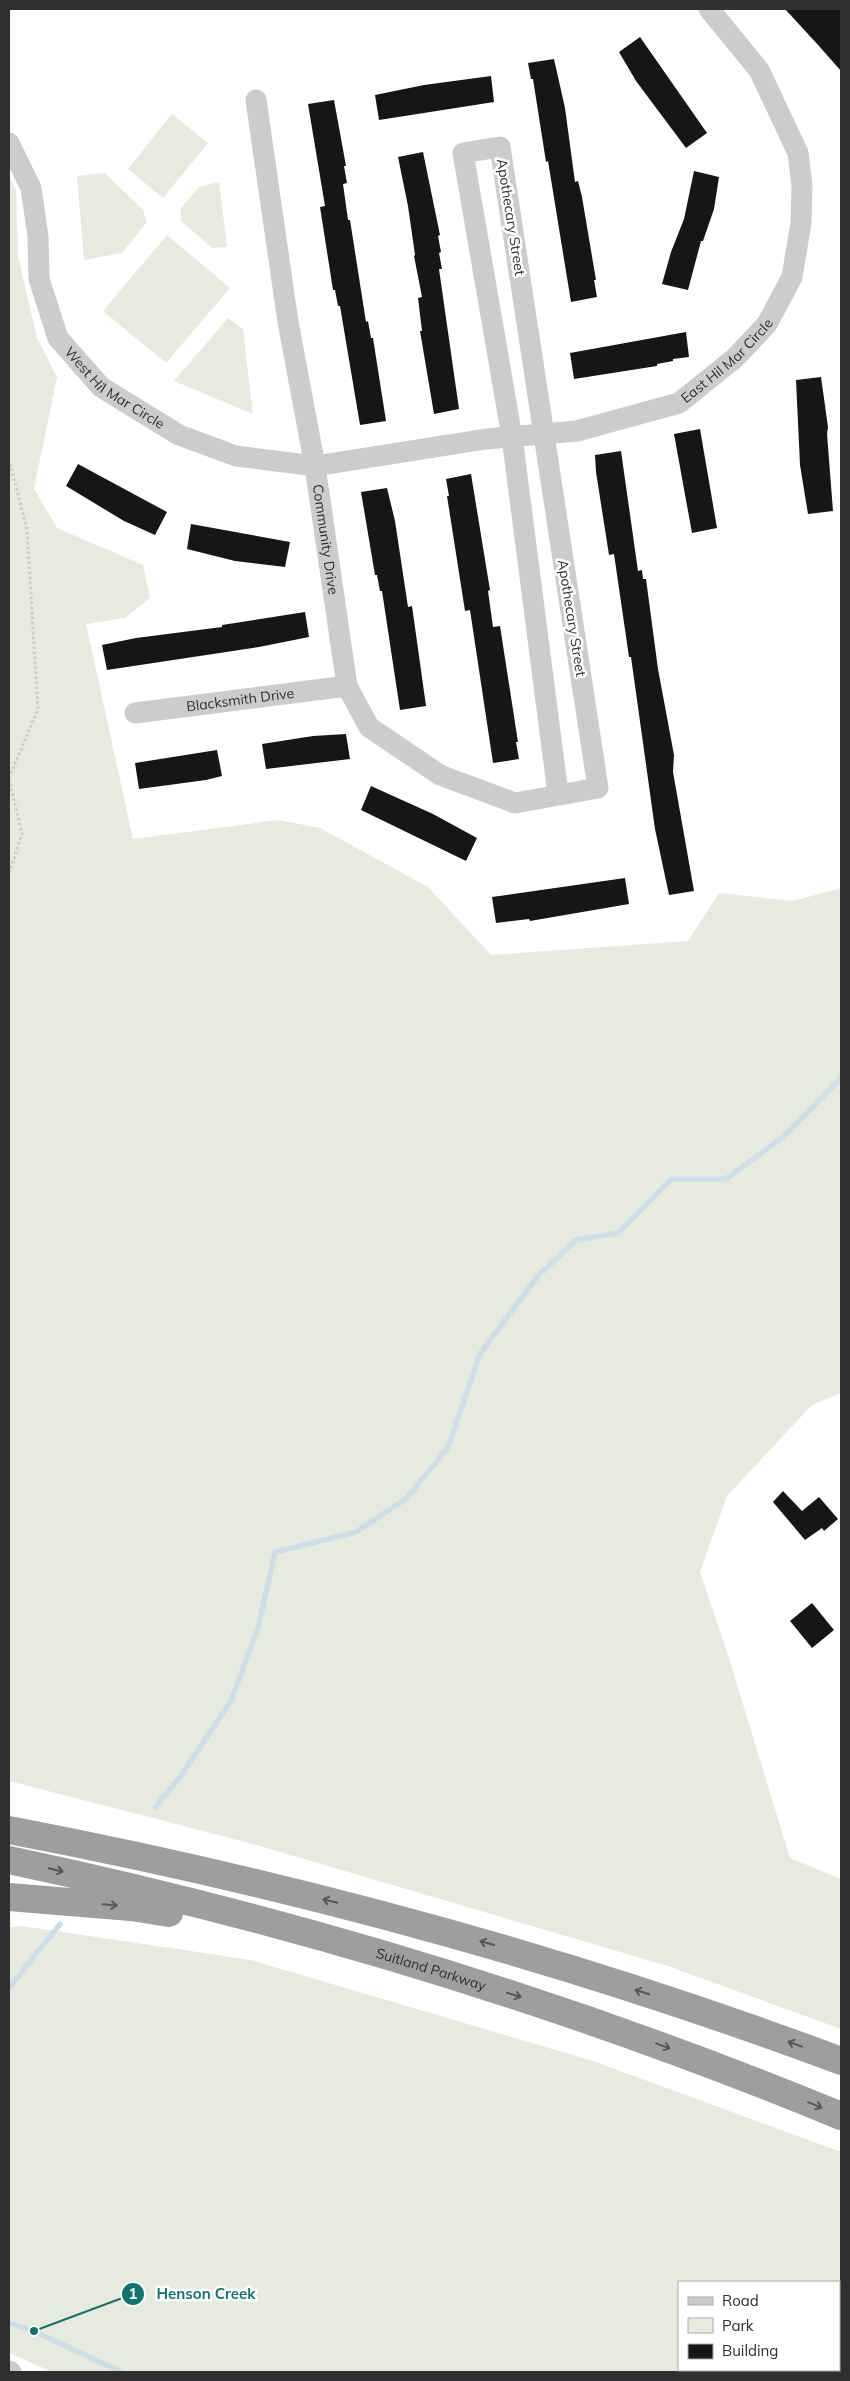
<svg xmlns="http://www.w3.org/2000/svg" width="850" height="2381" viewBox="0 0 850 2381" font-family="Mulish,sans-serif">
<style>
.green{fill:#e6ebde;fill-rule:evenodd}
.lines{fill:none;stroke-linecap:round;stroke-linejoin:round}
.stream{stroke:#ccdfe9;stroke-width:5.5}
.building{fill:#161616}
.path{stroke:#ccc;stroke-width:3;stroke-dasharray:2.5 2.5;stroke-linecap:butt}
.minor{stroke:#ccc;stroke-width:21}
.trunk{stroke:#9e9e9e;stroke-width:28}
.oneway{stroke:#565656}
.labels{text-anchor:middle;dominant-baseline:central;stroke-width:5;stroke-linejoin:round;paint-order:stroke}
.street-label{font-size:14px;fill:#2f2f2f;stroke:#fff}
.leader{fill:none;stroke:#0f766e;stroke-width:2}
.callout-dot{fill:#0f766e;stroke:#fff;stroke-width:2}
.mark-label{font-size:15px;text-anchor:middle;font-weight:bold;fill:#fff}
.callout-label{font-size:15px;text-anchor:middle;font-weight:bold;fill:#0f766e;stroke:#fff;stroke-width:5;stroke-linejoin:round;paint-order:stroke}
</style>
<rect width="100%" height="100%" fill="#fff"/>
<path class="green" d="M172,114L208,143L163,198L128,169Z
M105,173L143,210L147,222L122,253L84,260L77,176Z
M9,177L16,190L18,256L37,338L57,377L34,489L57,528L143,565L150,598L125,618L86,624L133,839L278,820L320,828L428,887L491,955L688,941L719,893L793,901L841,888V1393L812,1405L727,1496L700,1572L727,1652L790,1858L841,1879V2029L668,1966L246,1842L9,1781Z
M219,182L227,247L212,248L181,221V208L199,187Z
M167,235L230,288L166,363L103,311Z
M228,318L243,329L253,414L174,381Z
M22,1926L251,1960L593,2061L841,2152V2372H52L9,2353V1927ZM679,2282H839V2370H679Z"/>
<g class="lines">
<path class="stream" d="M155,1807L180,1777L231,1701L258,1628L275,1552L356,1532L407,1498L448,1447L480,1354L537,1277L576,1240L618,1233L671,1179H726L783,1137L841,1078
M9,1988L60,1924
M9,2323L34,2331L121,2372"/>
</g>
<path class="building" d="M785,9H841V71L819,46Z
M640,37L707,133L686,148L636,81L619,52Z
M554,59L565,108L575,182L578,181L582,197L596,280H594L597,297L571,302L548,161L546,162L533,79H531L528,63Z
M491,76L494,102L379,120L375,95L424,85Z
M334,100L346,166H344L347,183L343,184L348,220H350L366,322L368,321L371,338H373L386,421L360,425L340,306H338L335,290H333L320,207L325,206L308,104Z
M423,152L440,235L438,236L441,252L439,253L442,269H439L459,409L434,414L420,331H422L418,298L422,297L414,256L415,255L408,206L398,157Z
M694,171L719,177L714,209L703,241H701L688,290L662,284L671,252L684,219Z
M686,332L689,357L673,359V361L657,364V366L574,379L570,353Z
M821,377L828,427L827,434L833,511L808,514L800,465L796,380Z
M700,429L717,528L692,533L674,434Z
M621,451L638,571L642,570L643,579H646L658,669L674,755L673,772L694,891L669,895L655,829L631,657H629L614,554L609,555L596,472L595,455Z
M78,464L167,512L155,535L124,521L66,486Z
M471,474L490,590L488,591L493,627L500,626L518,742H516L519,759L493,763L470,610L465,611L447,496H449L446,479Z
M387,488L395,521L408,607L412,606L426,706L400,710L382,591H380L377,575H375L361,492Z
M191,524L290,542L285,567L235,561L187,549Z
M305,612L309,637L259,647L107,670L102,645L136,638L222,627V625Z
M346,734L350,759L266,769L262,744L313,736Z
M217,750L222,776L206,780L139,789L135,763Z
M371,786L433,814L477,838L466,861L361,810Z
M625,878L629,904L530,921L529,919L496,923L492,897Z
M783,1491L802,1511L819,1497L838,1519L824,1531L822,1528L805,1540L773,1502Z
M812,1603L834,1630L812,1648L790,1621Z"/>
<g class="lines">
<path class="path" d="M9,459L27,530L38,709L9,778
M9,779L22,834L9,873"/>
<g class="minor">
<path id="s1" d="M256,100L288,322L315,466L347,686L369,727L440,775L515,803L598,788L500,147L463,153L512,437L558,794"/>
<path id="s2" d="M9,143L31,188L38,236L39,279L58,338L101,387L179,435L236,456L315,466L486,439L577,431L679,403L735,358L767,324L792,277L801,223L802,186L798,153L759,70L709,9"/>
<path id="s3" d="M135,713L347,686"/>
<path d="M9,2371L11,2372"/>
</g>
<g class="trunk">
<path d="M9,1830C292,1884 571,1960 841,2061"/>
<path id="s4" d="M9,1860C293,1920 572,2005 841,2116"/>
<path d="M9,1897L131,1907L169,1913"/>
</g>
</g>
<defs><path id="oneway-shaft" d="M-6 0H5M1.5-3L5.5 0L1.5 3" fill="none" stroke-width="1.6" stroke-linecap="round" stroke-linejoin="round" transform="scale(1.25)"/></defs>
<g class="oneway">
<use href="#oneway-shaft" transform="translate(56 1870) rotate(13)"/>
<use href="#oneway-shaft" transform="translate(330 1901) rotate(-166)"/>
<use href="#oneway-shaft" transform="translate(110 1905) rotate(5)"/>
<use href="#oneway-shaft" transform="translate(487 1943) rotate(-164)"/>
<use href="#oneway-shaft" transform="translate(642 1992) rotate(-162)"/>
<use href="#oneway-shaft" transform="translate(514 1995) rotate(18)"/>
<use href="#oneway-shaft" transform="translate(795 2044) rotate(-160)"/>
<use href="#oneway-shaft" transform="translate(663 2046) rotate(20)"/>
<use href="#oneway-shaft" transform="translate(815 2105) rotate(22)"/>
</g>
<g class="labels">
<g class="street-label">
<text transform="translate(511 217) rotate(81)">Apothecary Street</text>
<text stroke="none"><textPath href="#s2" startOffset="935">East Hil Mar Circle</textPath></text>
<text stroke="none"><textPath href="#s2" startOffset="280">West Hil Mar Circle</textPath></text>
<text stroke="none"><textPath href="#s1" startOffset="445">Community Drive</textPath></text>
<text transform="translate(572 618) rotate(81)">Apothecary Street</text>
<text stroke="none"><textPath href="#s3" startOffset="106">Blacksmith Drive</textPath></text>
<text stroke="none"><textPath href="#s4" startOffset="436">Suitland Parkway</textPath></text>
</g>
</g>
<path class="leader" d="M34 2331L133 2294"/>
<g class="callout-dot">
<circle cx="34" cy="2331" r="5"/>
<circle cx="133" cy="2294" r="12"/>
</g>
<g class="mark-label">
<text x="133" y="2299">1</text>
</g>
<g class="callout-label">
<text x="206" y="2299">Henson Creek</text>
</g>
<rect width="850" height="2381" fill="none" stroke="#2f2f2f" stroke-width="20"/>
<rect x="678" y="2281" width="162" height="90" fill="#ffffff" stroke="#acacac"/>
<rect x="688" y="2297" width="25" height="8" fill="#cccccc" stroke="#acacac"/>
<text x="722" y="2306" font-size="15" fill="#2f2f2f">Road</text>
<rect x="688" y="2318" width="25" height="15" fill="#e6ebde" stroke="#acacac"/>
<text x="722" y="2331" font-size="15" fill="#2f2f2f">Park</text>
<rect x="688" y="2344" width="25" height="15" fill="#161616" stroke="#acacac"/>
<text x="722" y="2356" font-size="15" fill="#2f2f2f">Building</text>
</svg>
